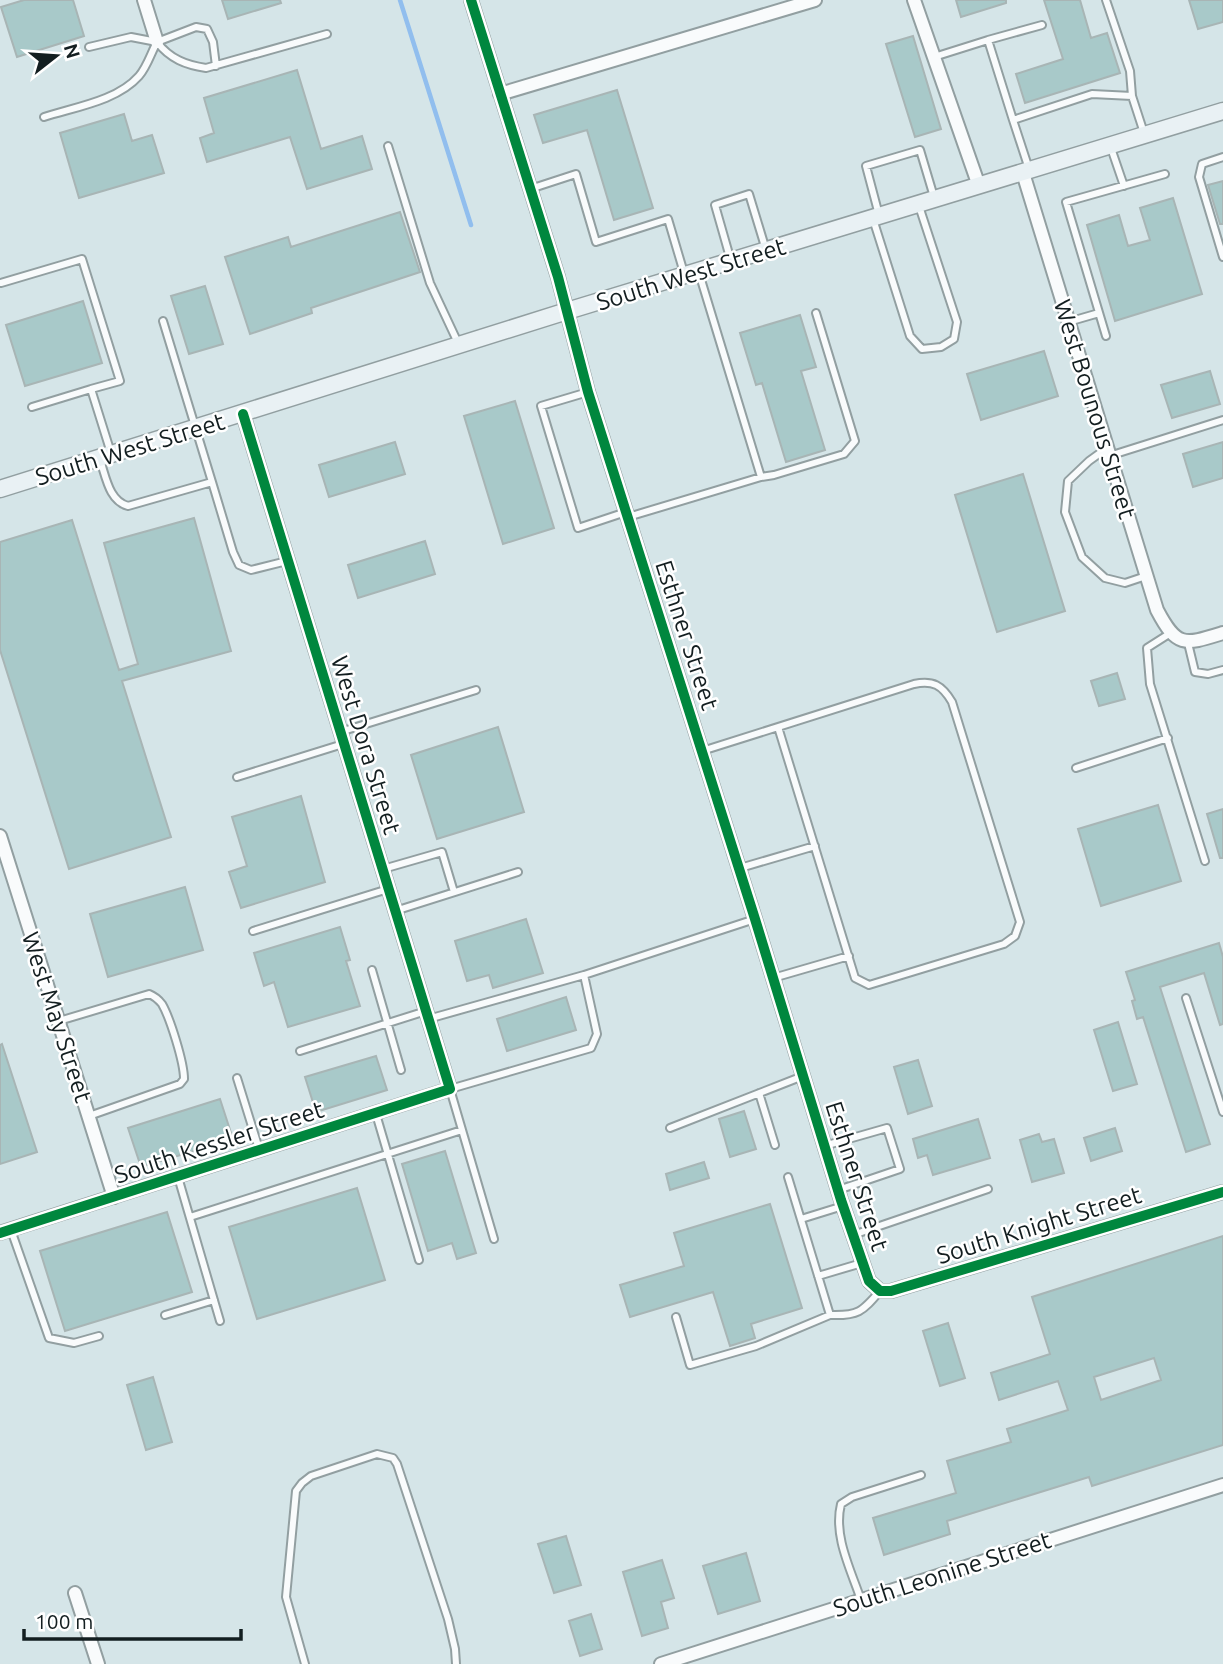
<svg xmlns="http://www.w3.org/2000/svg" width="1223" height="1664" viewBox="0 0 1223 1664" font-family="Ubuntu,sans-serif">
<style>
.lines{fill:none;stroke-linecap:round;stroke-linejoin:round}
.stream{stroke:#91beee;stroke-width:4.5}
.building{fill:#a8c9c9;stroke:#a8b5b5;stroke-width:2;fill-rule:evenodd}
.lane-casing{stroke:#929fa1;stroke-width:10}
.street-casing{stroke:#929fa1;stroke-width:16}
.secondary-casing{stroke:#929fa1;stroke-width:19}
.lane{stroke:#f9fbfc;stroke-width:6}
.street{stroke:#f9fbfc;stroke-width:12}
.secondary{stroke:#e9f1f4;stroke-width:16}
.cycleway-casing{stroke:#fff;stroke-width:15}
.cycleway{stroke:#00873e;stroke-width:10}
.labels{text-anchor:middle;dominant-baseline:central;stroke-width:5;stroke-linejoin:round;paint-order:stroke}
.street-label{font-size:24px;fill:#131e20;stroke:#fff}
</style>
<rect width="100%" height="100%" fill="#d5e5e8"/>
<g class="lines">
<path class="stream" d="M400,0L471,225"/>
</g>
<path class="building" d="M24,0H73L84,36L17,57L1,7Z
M222,0H280L281,3L228,19Z
M956,0H1006V3L961,17Z
M1044,0H1080L1091,38L1107,33L1120,73L1025,103L1016,74L1063,59Z
M1189,0H1223V22L1198,29Z
M913,36L941,129L915,137L886,44Z
M297,70L321,149L362,136L372,169L307,189L290,137L207,162L200,138L214,133L204,98Z
M617,90L653,208L614,220L587,130L543,143L534,115Z
M124,114L132,141L152,135L164,173L79,198L60,133Z
M1223,181V224H1220L1208,185Z
M1173,198L1202,294L1115,321L1087,225L1119,215L1128,246L1150,240L1140,208Z
M400,212L420,272L311,308L312,313L250,334L225,257L288,237L291,247Z
M205,286L223,344L189,354L171,296Z
M83,301L102,363L25,386L6,325Z
M800,315L816,367L801,371L825,450L786,462L762,383L756,385L740,333Z
M1044,351L1058,396L981,420L967,374Z
M1210,371L1220,404L1172,418L1161,385Z
M515,401L554,528L503,544L464,416Z
M395,442L405,474L329,497L319,465Z
M1223,442V478L1193,487L1183,454Z
M1023,474L1065,611L997,632L955,495Z
M194,518L231,651L122,681L171,837L69,869L0,650V542L72,520L119,670L138,664L104,543Z
M425,541L435,574L358,598L348,565Z
M1117,673L1125,699L1099,706L1091,681Z
M498,727L524,812L437,839L411,755Z
M301,796L325,882L241,908L229,872L247,866L232,817Z
M1158,805L1181,881L1101,906L1078,829Z
M1223,809V858H1220L1207,814Z
M185,887L203,950L108,977L90,914Z
M526,919L543,973L493,988L489,975L467,981L455,941Z
M340,927L350,960L346,961L360,1006L288,1027L274,982L264,986L254,953Z
M1219,943L1223,957V1024L1220,1025L1204,973L1160,987L1210,1144L1186,1152L1143,1017L1137,1019L1132,1001L1135,1000L1126,972Z
M566,997L576,1030L507,1051L497,1019Z
M1118,1022L1137,1084L1113,1091L1094,1030Z
M2,1044L37,1152L0,1164V1045Z
M376,1056L387,1090L316,1112L305,1077Z
M918,1060L932,1106L908,1114L894,1067Z
M220,1099L233,1139L141,1167L128,1128Z
M744,1111L756,1149L730,1157L719,1119Z
M978,1119L990,1158L933,1175L927,1155L918,1158L913,1139Z
M1115,1128L1122,1151L1091,1161L1084,1138Z
M1039,1134L1042,1142L1054,1139L1064,1173L1032,1182L1020,1140Z
M445,1151L476,1253L457,1259L452,1243L428,1251L402,1164Z
M704,1162L709,1178L670,1190L666,1174Z
M357,1188L385,1280L257,1319L229,1227Z
M770,1204L802,1308L751,1324L755,1338L730,1346L713,1292L630,1317L620,1285L684,1266L674,1233Z
M167,1212L192,1292L65,1331L40,1251Z
M1223,1236V1445L1092,1486L1089,1477L947,1521L950,1534L884,1555L873,1518L956,1493L947,1461L1011,1442L1007,1429L1068,1410L1058,1381L999,1400L991,1373L1050,1354L1032,1297ZM1154,1358L1161,1380L1101,1400L1094,1377Z
M948,1323L965,1378L940,1386L923,1331Z
M153,1377L172,1442L146,1450L127,1385Z
M566,1536L581,1585L554,1593L538,1544Z
M746,1553L760,1601L718,1614L703,1566Z
M662,1560L674,1598L661,1602L668,1628L642,1636L623,1572Z
M591,1614L602,1649L580,1656L569,1621Z"/>
<g class="lines">
<g class="lane-casing">
<path id="lane" d="M1106,0L1130,71L1132,96
M988,40L1042,25
M157,42C170,59 186,65 206,68L327,34
M89,47L131,37L157,42L196,27L207,29L213,42L216,66
M934,57L988,40L1013,120
M44,117C75,107 117,101 139,76C147,67 151,53 157,42
M388,146L430,283L459,345
M1111,148L1124,186
M1223,157L1202,164L1199,177L1223,257
M1029,169L1013,120L1092,94L1132,96L1144,133
M530,189L576,174L596,242L668,219L684,273
M879,215L866,166L920,150L934,197
M873,219L910,336L922,349L941,347L954,339L957,322L919,206
M731,261L715,205L749,194L766,250
M699,273L761,477L774,475L844,454L855,441L816,313
M1,283L82,259L120,381L91,389L111,453
M163,321L212,482
M1068,322L1099,313
M1106,336L1066,202L1165,174
M588,392L541,406L578,528L626,512
M32,407L91,389
M1107,448L1089,461L1068,481L1065,512L1082,557L1105,578L1125,583L1146,576
M1109,456L1223,420
M100,460C106,477 109,501 128,506L212,482L233,552L239,565L251,570L287,561
M628,517L761,477
M1169,634L1147,648L1150,684L1205,861
M1188,643L1195,672L1208,674L1223,670
M340,732L476,690
M702,751L914,684C933,680 942,685 952,702L1020,922L1015,936L1004,944L869,985L855,978L778,727
M1076,768L1168,738
M237,777L343,744
M740,868L815,846
M383,869L442,852L454,892
M395,911L518,872
M253,931L388,889
M372,970L401,1070
M773,978L849,956
M1186,998L1223,1112
M428,1019L584,975
M59,1021L149,994C154,996 158,999 162,1004C170,1018 184,1062 184,1079L180,1084L89,1116
M300,1051L426,1011
M237,1078L259,1149
M759,1093L775,1145
M376,1114L419,1260
M670,1128L803,1076
M824,1146L887,1128L900,1169L838,1190
M178,1177L220,1321
M788,1177L830,1315C858,1316 862,1312 880,1291
M190,1217L462,1130
M801,1219L843,1206
M11,1230L49,1338L74,1343L99,1336
M853,1235L988,1189
M494,1239L450,1089L591,1048L597,1034L584,975L755,919
M818,1276L862,1263
M165,1315L214,1300
M676,1317L690,1365L756,1346L830,1315
M861,1600C851,1570 833,1536 841,1504L852,1497L921,1475
M305,1664L286,1597L296,1491L302,1483L311,1476L377,1454L393,1458L397,1464L448,1619L455,1649L456,1664"/>
</g>
<g class="street-casing">
<path id="street" d="M144,0L157,42
M471,0L558,277L588,392L755,919L841,1200L869,1281L880,1291H891L1223,1192
M914,0L979,186
M500,94L815,0
M1023,173L1157,610C1177,648 1184,645 1223,633
M0,836L114,1197
M0,1233L450,1089L243,414
M75,1593L98,1664
M661,1664L1223,1485"/>
</g>
<g class="secondary-casing">
<path id="secondary" d="M0,489L567,311L1223,111"/>
</g>
<use href="#lane" class="lane"/>
<use href="#street" class="street"/>
<use href="#secondary" class="secondary"/>
<g class="cycleway-casing">
<path id="cycleway" d="M471,0L558,277L588,392L755,919L841,1200L869,1281L880,1291H891L1223,1192
M0,1233L450,1089L243,414"/>
</g>
<use href="#cycleway" class="cycleway"/>
</g>
<g class="labels">
<g class="street-label">
<text transform="translate(691 274) rotate(-17)">South West Street</text>
<text transform="translate(1095 409) rotate(73)">West Bounous Street</text>
<text transform="translate(130 449) rotate(-17)">South West Street</text>
<text transform="translate(687 635) rotate(72)">Esthner Street</text>
<text transform="translate(366 745) rotate(73)">West Dora Street</text>
<text transform="translate(57 1017) rotate(72)">West May Street</text>
<text transform="translate(219 1142) rotate(-18)">South Kessler Street</text>
<text transform="translate(857 1176) rotate(72)">Esthner Street</text>
<text transform="translate(1039 1225) rotate(-17)">South Knight Street</text>
<text transform="translate(942 1574) rotate(-18)">South Leonine Street</text>
</g>
</g>
<g transform="translate(56 56) rotate(73)" stroke="#ffffff" stroke-width="5" paint-order="stroke">
<path d="M0-5L12 26L0 18L-12 26Z" fill="#131e20"/>
<text y="-10" font-size="19" font-weight="bold" text-anchor="middle" fill="#131e20">N</text>
</g>
<path d="M24 1629v10h217v-10" fill="none" stroke="#131e20" stroke-width="3.5"/>
<text x="35" y="1629" font-size="21" fill="#131e20" stroke="#ffffff" stroke-width="5" paint-order="stroke">100 m</text>
</svg>
